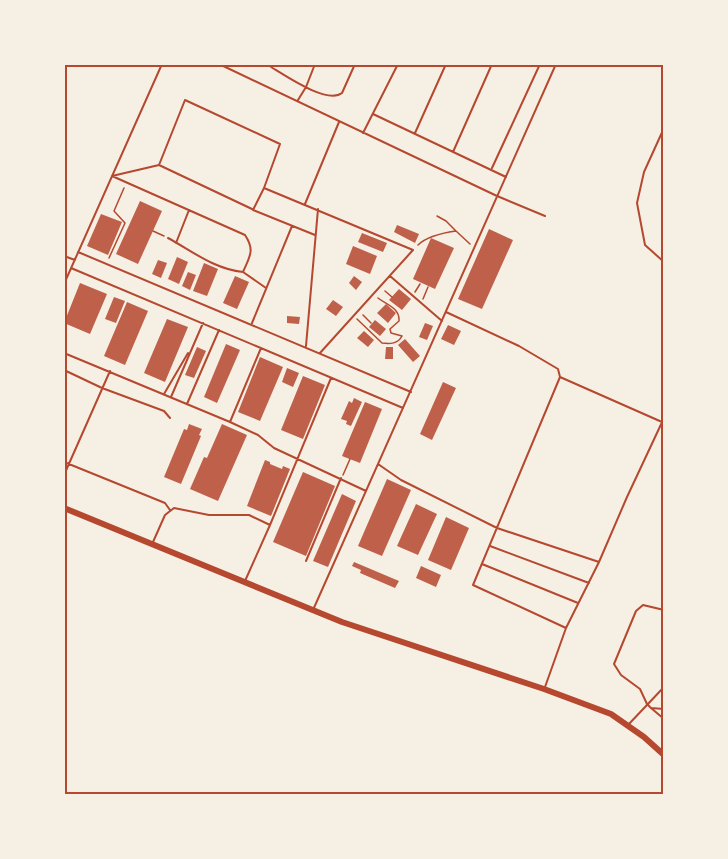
<svg xmlns="http://www.w3.org/2000/svg" width="728" height="859" viewBox="0 0 728 859" font-family="Commissioner,sans-serif">
<style>
.building{fill:#bf614a}
.lines{fill:none;stroke-linecap:round;stroke-linejoin:round}
.path{stroke:#b5482f;stroke-width:1.5}
.service{stroke:#b5482f;stroke-width:2}
.tertiary{stroke:#b5482f;stroke-width:6}
.neatline{fill:none;stroke:#b5482f;stroke-width:2}
</style>
<rect width="100%" height="100%" fill="#f6efe4"/>
<path class="building" d="M140,201L162,211L138,264L116,254Z
M101,214L122,222L108,255L87,246Z
M397,225L419,234L415,243L394,232Z
M489,229L513,240L482,309L458,299Z
M362,233L387,243L383,252L358,242Z
M431,238L454,248L435,289L413,279Z
M353,246L377,256L370,274L346,264Z
M177,257L188,262L179,284L168,279Z
M158,260L167,263L161,278L152,274Z
M204,263L218,269L207,296L193,291Z
M188,272L196,275L190,290L182,286Z
M235,276L249,282L237,309L223,303Z
M354,276L362,282L356,290L349,283Z
M80,283L107,294L90,334L64,323Z
M399,289L411,299L402,310L389,300Z
M114,297L125,301L116,323L105,319Z
M333,300L343,307L336,316L326,309Z
M127,302L148,311L125,365L104,356Z
M386,304L396,313L388,323L377,313Z
M287,316L300,317L299,324L287,323Z
M167,319L188,327L165,382L144,373Z
M375,320L386,329L380,336L369,327Z
M425,323L433,326L427,340L419,337Z
M448,325L461,331L454,345L441,339Z
M364,331L374,340L368,347L357,338Z
M405,339L420,356L413,362L398,345Z
M226,344L240,350L217,403L204,397Z
M197,347L206,351L194,378L185,375Z
M386,347H393V359H385Z
M260,357L283,367L260,421L238,412Z
M287,368L299,373L293,387L282,382Z
M303,376L325,385L303,439L281,430Z
M443,382L456,388L432,440L420,434Z
M354,398L362,402L351,426L346,424L347,421L341,419L349,401L352,403Z
M365,402L382,409L360,463L342,456Z
M189,424L202,429L199,435L201,436L181,484L164,477L184,429L187,430Z
M222,424L247,435L218,501L190,489L204,457L207,458Z
M265,460L270,462V464L282,469L283,466L290,469L271,516L247,506Z
M303,472L335,486L306,556L273,542Z
M387,479L411,490L382,556L358,546Z
M342,494L356,501L328,567L313,561Z
M416,504L437,514L418,555L397,546Z
M446,517L469,528L451,570L428,560Z
M354,562L399,581L395,588L360,573L361,570L352,566Z
M421,566L441,575L436,587L416,578Z"/>
<g class="lines">
<path class="path" d="M437,216L446,221L455,230
M153,231L164,236
M418,245C427,236 442,233 456,231L470,244
M109,258L125,223L114,211L124,188
M385,291L392,297
M415,292L420,284
M423,299L428,287
M363,315L371,323
M357,319L382,343C390,344 398,344 402,336L391,333L390,329L399,321C400,308 387,305 378,298
M343,475L350,459"/>
<path class="service" d="M219,64L497,196L545,216
M266,64C282,73 326,105 342,93L355,64
M298,100L306,87L315,64
M373,114L506,177
M664,128L644,172L637,203L645,245L664,262
M363,133L398,64
M415,133L446,64
M453,152L492,64
M159,165L112,176L245,235C255,250 250,256 243,272L266,288
M492,168L540,64
M305,204L339,122
M252,209L159,165L185,100L280,144L264,188
M315,235L253,210L264,188L413,250L320,353
M168,238C192,251 214,269 243,272
M176,243L189,210
M78,252L411,392
M64,256L75,260
M71,268L403,408
M390,276L442,321
M64,284L162,64
M446,312L519,346L558,369L560,377L662,422
M252,323L292,226
M306,346L318,209
M64,353L230,422L258,435L274,448L366,491
M64,370L102,388L164,411L170,418
M560,377L473,585L566,628
M164,394L188,353
M171,397L203,323
M187,404L219,330
M230,422L261,348
M64,462L165,503L170,510
M378,464L401,480L497,528L599,562
M64,475L110,371
M270,525L331,378
M153,542L165,515L174,508L209,515H249L270,525L245,581
M490,546L589,583
M306,561L341,478
M482,564L578,603
M313,610L556,64
M664,610L643,605L636,611L614,664L621,675L640,689L647,704L651,708L664,709
M545,687L566,628L599,562L627,497L664,418
M651,708L664,719
M628,725L664,687"/>
<path class="tertiary" d="M64,508L342,622L544,689L611,714L644,737L664,755"/>
</g>
<rect width="728" height="859" fill="none" stroke="#f6efe4" stroke-width="132"/>
<rect x="66" y="66" width="596" height="727" class="neatline"/>
</svg>
